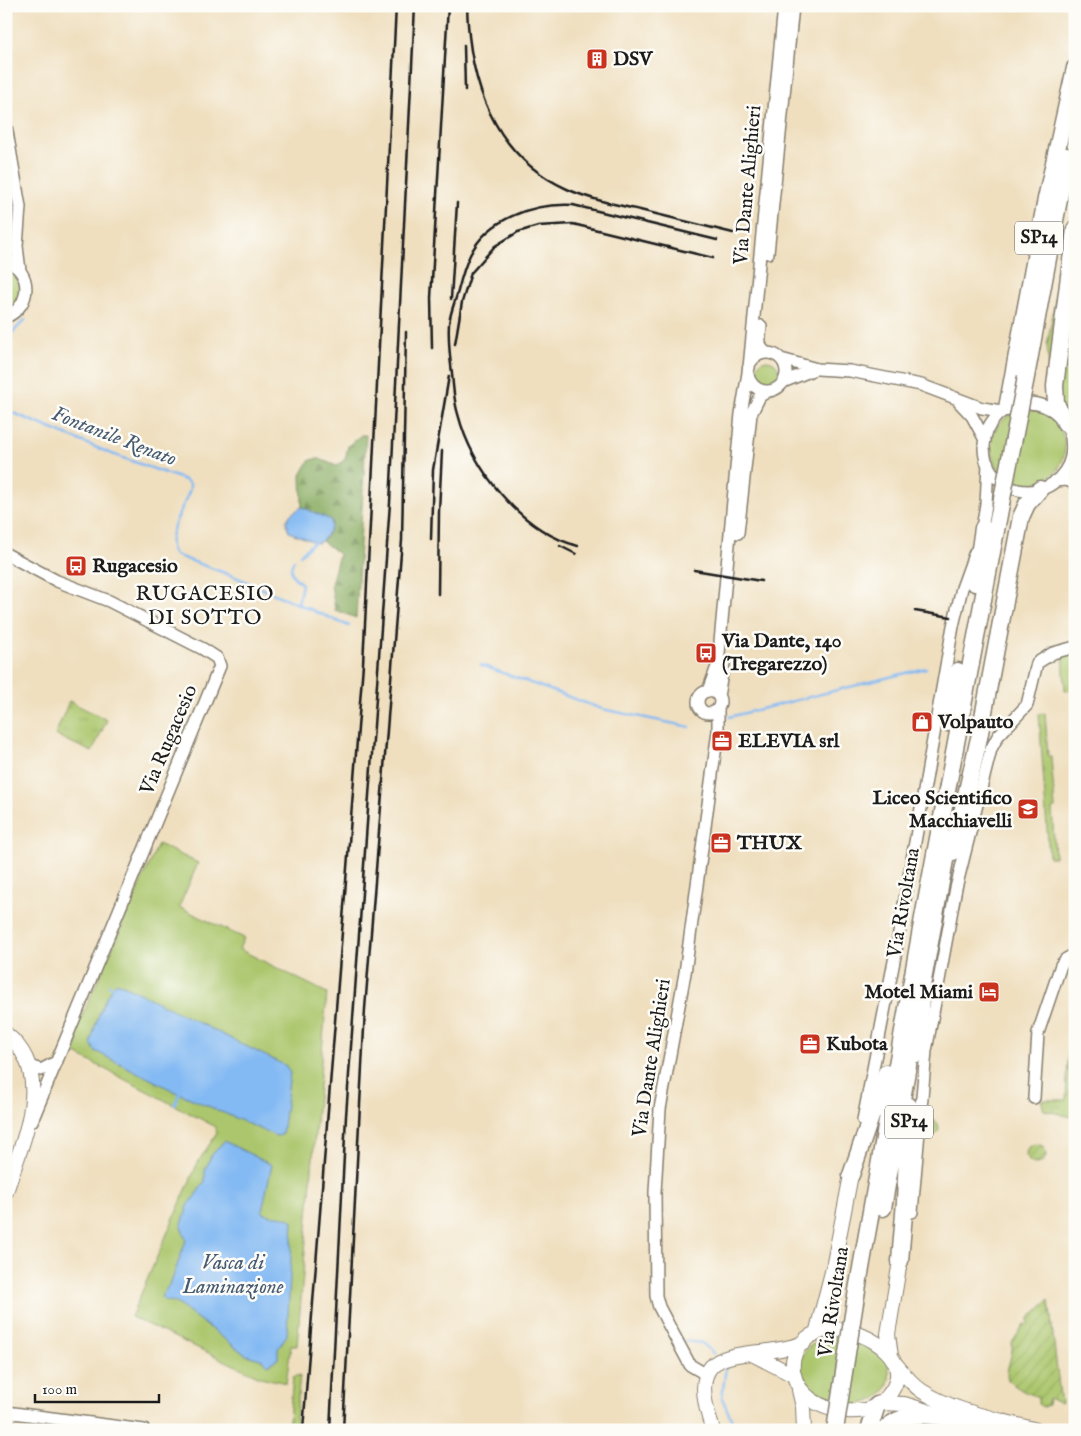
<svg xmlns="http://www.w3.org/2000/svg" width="1081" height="1436" viewBox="0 0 1081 1436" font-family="'IM FELL English',serif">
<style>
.grass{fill:#abc66c;stroke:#647144}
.forest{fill:url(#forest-firs);stroke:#52643e}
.park{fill:url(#park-tufts);stroke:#647144}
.garden{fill:url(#garden-furrows);stroke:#647144}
.water{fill:#84baf3;stroke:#506b88}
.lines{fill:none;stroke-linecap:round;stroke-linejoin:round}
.stream{stroke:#84baf3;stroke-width:2.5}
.minor-casing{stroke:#867e6e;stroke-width:14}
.major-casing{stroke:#867e6e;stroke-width:16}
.highway-casing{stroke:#867e6e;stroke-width:19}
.minor{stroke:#fff;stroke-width:11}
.major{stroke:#fff;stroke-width:14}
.highway{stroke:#fff;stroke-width:16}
.rail{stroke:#1c1c1c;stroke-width:2.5}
.highway-bridge-casing{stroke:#867e6e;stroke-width:19;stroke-linecap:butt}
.highway-bridge{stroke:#fff;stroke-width:16}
.labels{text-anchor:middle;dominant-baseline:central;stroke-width:5;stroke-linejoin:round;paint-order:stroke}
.shield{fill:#fdfcf7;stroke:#605f5e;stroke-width:1}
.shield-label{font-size:19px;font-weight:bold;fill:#1c1c1c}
.poi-label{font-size:20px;font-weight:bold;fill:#1c1c1c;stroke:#fdfcf7;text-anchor:start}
.street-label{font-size:20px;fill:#1c1c1c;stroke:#fdfcf7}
.water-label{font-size:21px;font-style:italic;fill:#465b72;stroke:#fdfcf7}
.neighbourhood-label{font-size:21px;letter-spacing:1px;fill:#1c1c1c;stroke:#fdfcf7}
</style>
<defs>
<pattern id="forest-firs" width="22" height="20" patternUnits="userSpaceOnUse" patternTransform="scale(1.25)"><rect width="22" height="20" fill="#88ab60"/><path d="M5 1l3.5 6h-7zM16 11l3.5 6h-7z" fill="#6e8a4e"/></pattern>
<pattern id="park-tufts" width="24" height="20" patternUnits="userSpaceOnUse" patternTransform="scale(1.25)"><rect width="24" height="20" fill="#abc66c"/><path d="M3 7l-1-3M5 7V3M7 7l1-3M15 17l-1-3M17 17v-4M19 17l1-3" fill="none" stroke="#93aa5d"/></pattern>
<pattern id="garden-furrows" width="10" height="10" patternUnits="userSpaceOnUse" patternTransform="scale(1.25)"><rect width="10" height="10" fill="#abc66c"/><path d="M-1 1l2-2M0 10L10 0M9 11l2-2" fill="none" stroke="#93aa5d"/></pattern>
</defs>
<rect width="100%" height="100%" fill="#fdfcf7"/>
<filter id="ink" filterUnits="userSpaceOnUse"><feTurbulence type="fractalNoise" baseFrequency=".02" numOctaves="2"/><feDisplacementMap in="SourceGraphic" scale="10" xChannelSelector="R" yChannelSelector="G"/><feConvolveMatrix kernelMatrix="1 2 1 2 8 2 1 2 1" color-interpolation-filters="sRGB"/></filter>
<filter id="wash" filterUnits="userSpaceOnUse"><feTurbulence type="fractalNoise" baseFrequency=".0096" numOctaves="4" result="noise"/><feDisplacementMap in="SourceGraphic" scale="20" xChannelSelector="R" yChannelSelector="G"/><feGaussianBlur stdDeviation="1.12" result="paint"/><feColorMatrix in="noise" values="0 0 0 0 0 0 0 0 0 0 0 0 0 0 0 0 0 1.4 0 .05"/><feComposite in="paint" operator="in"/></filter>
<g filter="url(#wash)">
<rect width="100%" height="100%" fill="#efdfbf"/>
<path class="grass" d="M6,267L13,271L21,283L19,300L6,311Z
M755 372a12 12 0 1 1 24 0a12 12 0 1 1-24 0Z
M991 447a37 37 0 1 1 74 0a37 37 0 1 1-74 0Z
M1063,654H1075V690L1065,691Z
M1045,713L1048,756H1051L1055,808L1052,809L1055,857H1049L1039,714Z
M158,844L198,863L179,907L244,938L239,949L327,993L297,1346H291L286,1383L260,1377L131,1317L198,1162L217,1133L214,1126L74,1053L78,1040L75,1032Z
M840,1336C863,1340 893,1352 889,1379C885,1413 828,1409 809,1391C806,1388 804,1381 802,1378C798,1368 798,1358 806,1350C816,1340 827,1335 840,1336Z
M300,1375L295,1430H288L293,1377Z"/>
<path class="forest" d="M361,435H366L356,618L335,610L331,584L339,554L322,541L327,536L332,523L330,520L302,507L301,475L309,461L317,458L337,466L345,459L348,446Z"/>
<path class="park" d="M1075,195V434L1050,383L1047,345Z
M69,701L107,720L92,752L55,735Z
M1075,1018V1118L1044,1110L1041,1100H1066L1069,1034Z"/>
<path class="garden" d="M923 1128a8 8 0 1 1 16 0a8 8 0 1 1-16 0Z
M1026 1154a10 10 0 1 1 20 0a10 10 0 1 1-20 0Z
M1049,1300L1061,1404L1049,1398L1048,1405L1043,1407L1038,1404V1397L1023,1391L1008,1381C1004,1368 1014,1357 1012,1343L1024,1324L1029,1325L1028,1319Z"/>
<path class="water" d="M302,507L331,520V528L322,541L317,543L289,532L286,521L291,514Z
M117,982L286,1066L290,1073L282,1135L276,1136L174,1091L95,1051L91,1043C93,1029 106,990 117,982Z
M224,1141L272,1165L262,1211C270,1219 284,1213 293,1221L287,1335L278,1349V1359L267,1365L264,1360L246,1355L175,1302L167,1301L161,1297L172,1280L186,1240L181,1227L188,1206L205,1181V1171L211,1156Z"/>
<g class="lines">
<path class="stream" d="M6,339L25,320
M6,410L112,454L185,480L190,484V489C185,506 161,540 175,555L233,576L349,626
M300,555L314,542
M294,560C287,572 293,577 302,584L298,604
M481,665L602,709L690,727
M729,717L926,668
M109,985L112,987
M174,1105L180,1093
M685,1341L702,1343L714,1354
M726,1366L722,1398L736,1430"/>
</g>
</g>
<g filter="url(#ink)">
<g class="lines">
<g class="minor-casing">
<path id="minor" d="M6,126L20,207L17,246L20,271
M6,193V227
M768,253L793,6
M6,261C33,271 32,306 6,317
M761,326C760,336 757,348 767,353
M748 372a19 19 0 1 1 38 0a19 19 0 1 1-38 0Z
M781,359L817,369L850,371L921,385L982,408L1002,411
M749,368L784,6
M783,382L815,369
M959,402L972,416L985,440
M984 447a44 44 0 1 1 88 0a44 44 0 1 1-88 0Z
M1055,481L1066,480L1075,483
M738,533L751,414L760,396L769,391
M981,535L986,504L988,464
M6,554L57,581L109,601L203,649L217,658L220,666L32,1121
M698 702a11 11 0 1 1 22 0a11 11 0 1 1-22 0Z
M708,691L718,664L741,414L748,373
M718,696L724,663
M29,1066L41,1070L56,1062
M1034,1098L1038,1033L1061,965L1066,959L1075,954
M863,1120L895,956L953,626L962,588L975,552
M912,1212L926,1051L956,888L991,749L998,736L1027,705L1037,663L1053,653L1075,647
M707,1375L690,1365L659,1307L656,1296L655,1192L660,1109L685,973L718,731V709
M6,1412L144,1430"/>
</g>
<g class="major-casing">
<path id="major" d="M6,1034C57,1074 21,1143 6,1192
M837,1329C869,1332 919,1361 887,1397C880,1405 868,1411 857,1411C780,1415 771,1331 837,1329Z
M816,1334L833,1268L851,1175
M750,1353L793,1375
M891,1356L888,1334L900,1261
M895,1363C903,1373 911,1384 922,1391C954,1412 999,1419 1036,1430
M799,1390L803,1407L804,1430
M880,1403L904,1404L989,1430
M713,1430C679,1333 749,1364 804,1343"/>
</g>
<g class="highway-casing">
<path id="highway" d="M1026,377L1067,156
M1007,408L1046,199L1075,68
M1065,423L1056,403L1055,386L1075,229
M975,583L983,528
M948,723L958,671
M953,852L979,738L1021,517L1027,504L1040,489
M918,1008L949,838
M916,1054L921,999
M851,1175L886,1073
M883,1208L912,1042
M900,1261L905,1202L909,1106
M855,1302L923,918L1001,504
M869,1430L877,1405
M884,1430C902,1412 925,1414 948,1418"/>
</g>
<use href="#minor" class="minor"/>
<use href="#major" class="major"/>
<use href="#highway" class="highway"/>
<path class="rail" d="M467,6C469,81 493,156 567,189C589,199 613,204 636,209C668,217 701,225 733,233
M464,45L465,90
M451,299L457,203
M455,344L462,302L471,273L495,246L518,232L538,226L573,224L713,258
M432,348L431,298L448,6
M431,539L433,470L449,376
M560,546L576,554
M578,546C521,531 472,469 458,414C454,401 453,387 452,373C450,358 448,340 449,324C450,313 455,302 458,291C461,279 464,267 470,255C488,218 534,203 573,205L717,240
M694,570L761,581
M438,594L439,511L442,451
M915,611L951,617
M303,1430L363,664L396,6
M330,1430L346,1116L390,503L415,6
M343,1430L365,1009L402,540L406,332"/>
<g class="highway-bridge-casing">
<path id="highway-bridge" d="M1001,504L1026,377
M835,1430L855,1302"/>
</g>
<use href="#highway-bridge" class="highway-bridge"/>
</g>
</g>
<defs>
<g id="building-square" transform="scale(1.125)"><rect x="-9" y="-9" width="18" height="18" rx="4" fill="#c8321e" stroke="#fdfcf7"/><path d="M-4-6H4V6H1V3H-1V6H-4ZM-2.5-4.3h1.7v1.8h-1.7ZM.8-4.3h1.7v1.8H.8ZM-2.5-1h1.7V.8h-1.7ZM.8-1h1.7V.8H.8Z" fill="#fff"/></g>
<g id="bus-square" transform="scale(1.125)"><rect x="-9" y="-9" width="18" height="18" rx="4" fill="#c8321e" stroke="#fdfcf7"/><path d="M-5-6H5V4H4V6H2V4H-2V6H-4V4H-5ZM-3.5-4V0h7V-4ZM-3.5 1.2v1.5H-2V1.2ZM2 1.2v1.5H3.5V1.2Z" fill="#fff"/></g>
<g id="shop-square" transform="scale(1.125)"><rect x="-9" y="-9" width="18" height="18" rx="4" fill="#c8321e" stroke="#fdfcf7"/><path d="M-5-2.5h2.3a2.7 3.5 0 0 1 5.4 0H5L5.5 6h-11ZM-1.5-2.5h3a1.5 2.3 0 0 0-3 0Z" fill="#fff"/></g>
<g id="office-square" transform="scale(1.125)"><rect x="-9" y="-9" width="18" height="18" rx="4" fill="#c8321e" stroke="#fdfcf7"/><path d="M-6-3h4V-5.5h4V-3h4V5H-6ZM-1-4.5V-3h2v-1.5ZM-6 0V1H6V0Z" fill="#fff"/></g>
<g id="school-square" transform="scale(1.125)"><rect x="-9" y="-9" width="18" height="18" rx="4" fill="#c8321e" stroke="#fdfcf7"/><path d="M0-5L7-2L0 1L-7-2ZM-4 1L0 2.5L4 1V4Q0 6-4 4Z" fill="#fff"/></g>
<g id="hotel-square" transform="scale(1.125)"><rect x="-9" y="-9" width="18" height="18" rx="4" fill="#c8321e" stroke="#fdfcf7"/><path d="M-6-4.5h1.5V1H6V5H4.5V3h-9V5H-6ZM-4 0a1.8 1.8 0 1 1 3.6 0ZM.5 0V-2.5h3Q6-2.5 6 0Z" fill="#fff"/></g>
</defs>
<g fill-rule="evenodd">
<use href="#building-square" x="597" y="59"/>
<use href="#bus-square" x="76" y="566"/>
<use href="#bus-square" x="706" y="653"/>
<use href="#shop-square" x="922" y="722"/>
<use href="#office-square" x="722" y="741"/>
<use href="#school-square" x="1028" y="809"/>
<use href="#office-square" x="721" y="843"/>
<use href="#hotel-square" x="989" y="992"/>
<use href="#office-square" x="810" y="1044"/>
</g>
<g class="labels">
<g class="shield">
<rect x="1015" y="221.5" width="48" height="33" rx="4"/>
<rect x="885" y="1105.5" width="48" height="33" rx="4"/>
</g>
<g class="shield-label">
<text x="1039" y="238">SP14</text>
<text x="909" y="1122">SP14</text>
</g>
<g class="poi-label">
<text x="613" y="59">DSV</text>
<text x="92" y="566">Rugacesio</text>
<text x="722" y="641">Via Dante, 140<tspan x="722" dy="23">(Tregarezzo)</tspan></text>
<text x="938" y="722">Volpauto</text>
<text x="738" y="741">ELEVIA srl</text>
<text x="1012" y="798" text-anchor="end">Liceo Scientifico<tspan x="1012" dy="23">Macchiavelli</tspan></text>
<text x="737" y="843">THUX</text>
<text x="973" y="992" text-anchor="end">Motel Miami</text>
<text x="826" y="1044">Kubota</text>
</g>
<g class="street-label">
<text transform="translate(748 185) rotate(-85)">Via Dante Alighieri</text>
<text transform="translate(169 740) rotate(-67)">Via Rugacesio</text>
<text transform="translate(904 903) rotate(-80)">Via Rivoltana</text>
<text transform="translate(652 1058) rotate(-81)">Via Dante Alighieri</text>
<text transform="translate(834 1302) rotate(-81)">Via Rivoltana</text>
</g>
<g class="water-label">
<text transform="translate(114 437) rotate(21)">Fontanile Renato</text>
<text x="233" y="1263">Vasca di<tspan x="233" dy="24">Laminazione</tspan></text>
</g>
<g class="neighbourhood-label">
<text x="205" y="594">RUGACESIO<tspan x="205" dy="24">DI SOTTO</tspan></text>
</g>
</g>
<rect width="1081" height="1436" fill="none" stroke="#fdfcf7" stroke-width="25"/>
<path d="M35 1394v8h124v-8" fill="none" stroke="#1c1c1c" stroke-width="2.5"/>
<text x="42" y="1394" font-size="15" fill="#1c1c1c" stroke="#fdfcf7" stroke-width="4" paint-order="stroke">100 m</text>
</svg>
